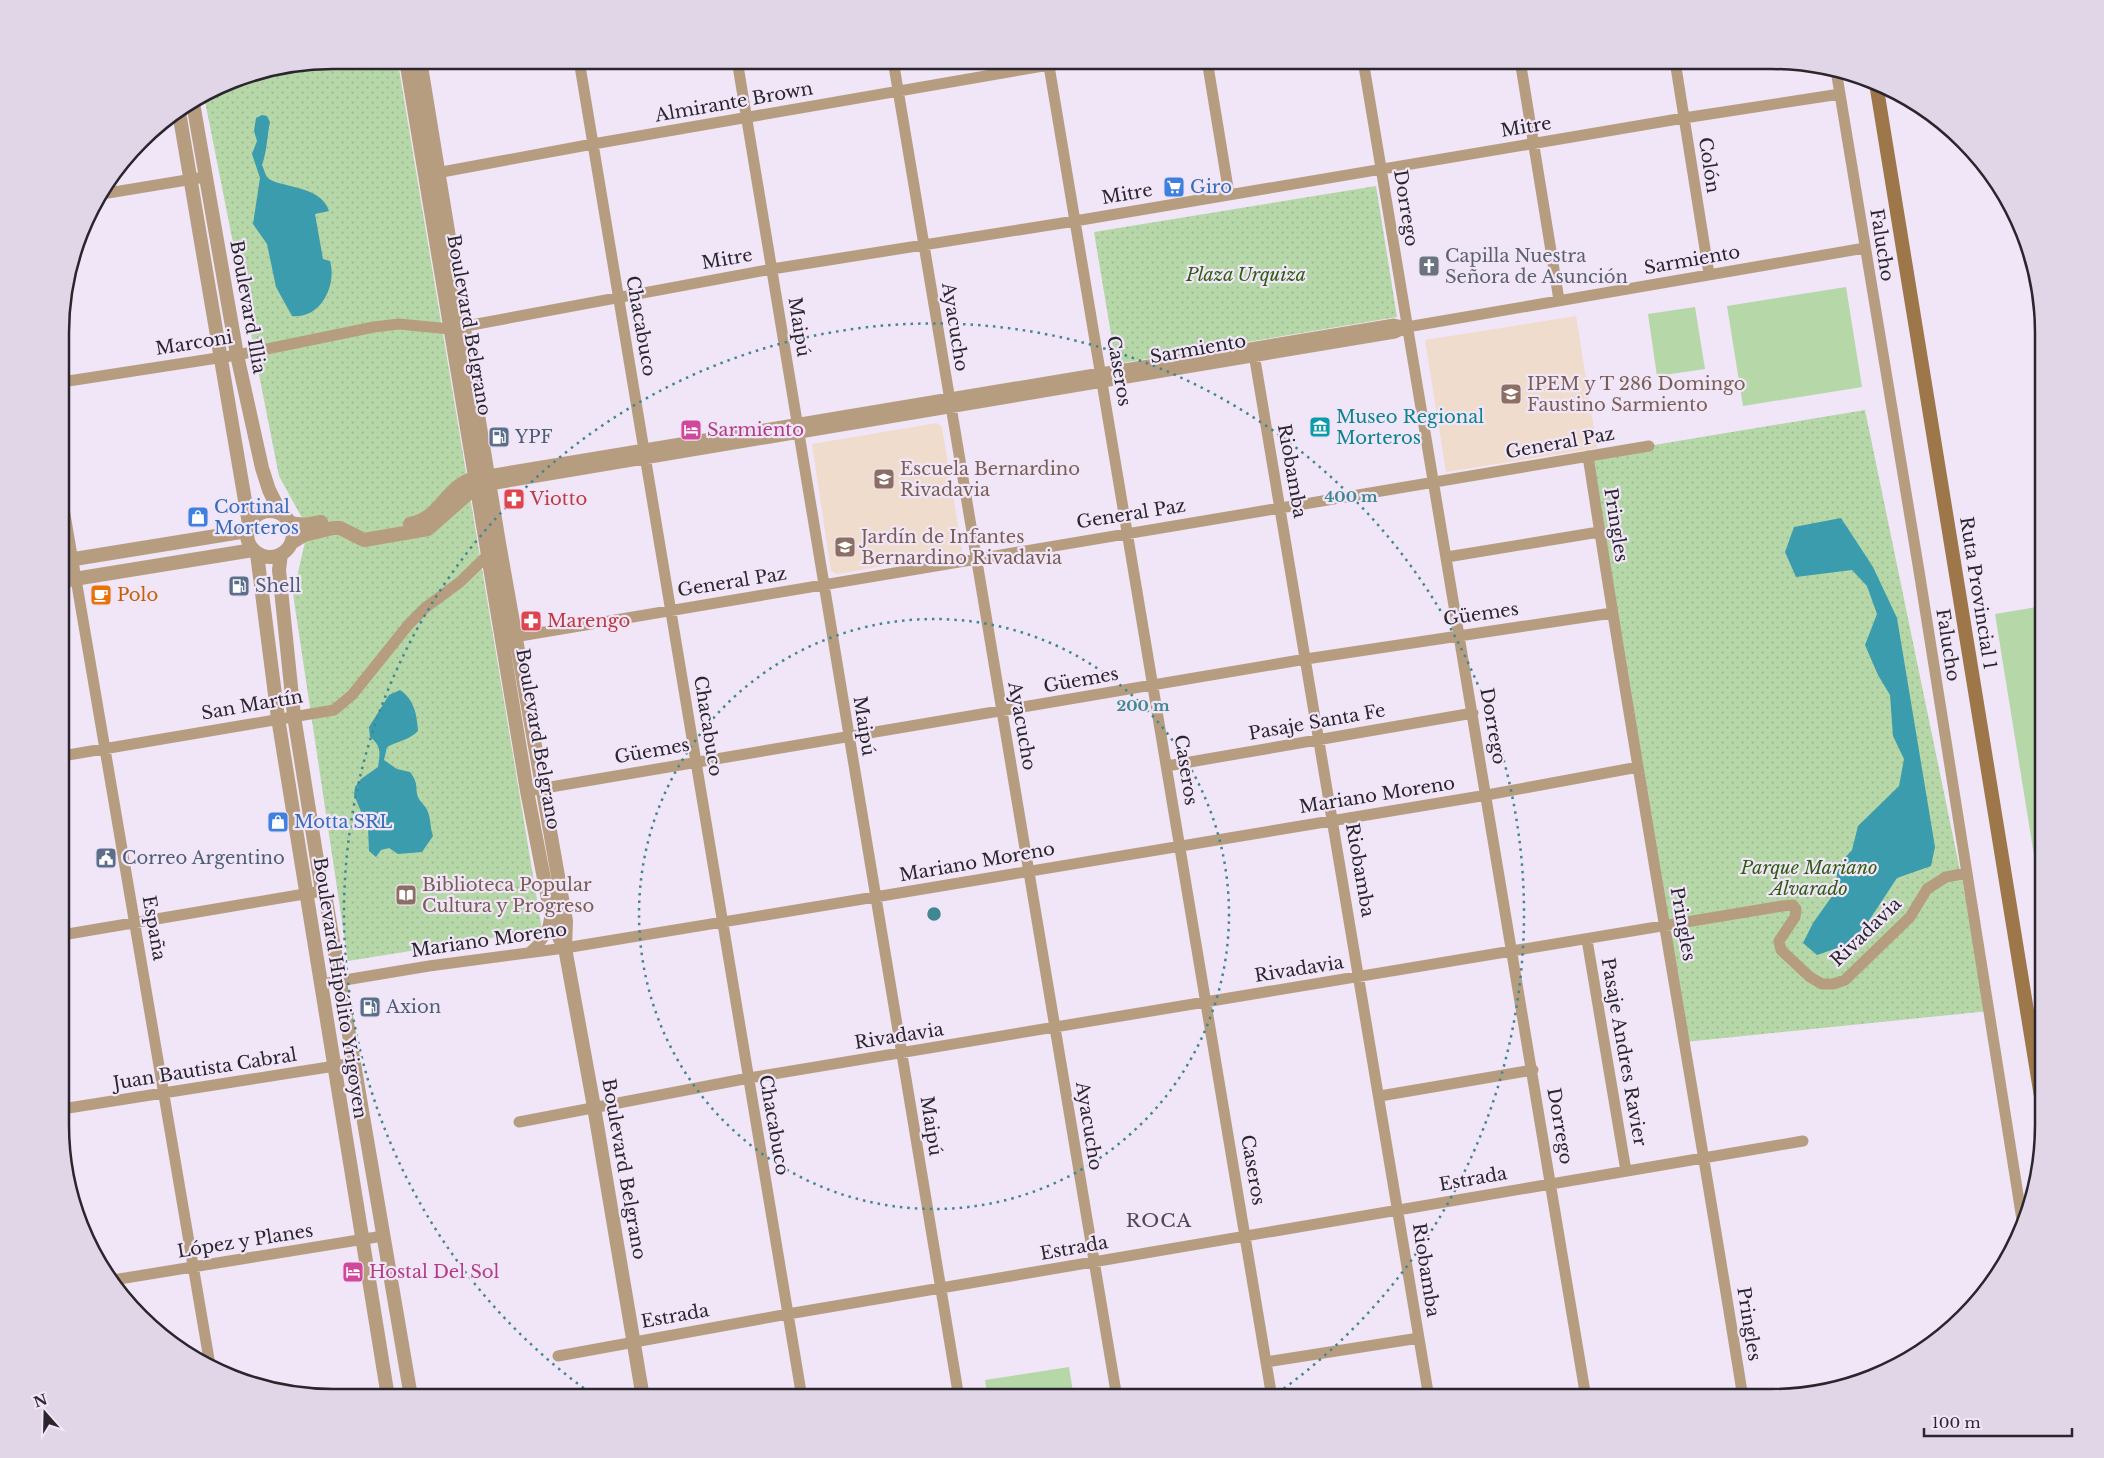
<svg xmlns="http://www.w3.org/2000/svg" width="2104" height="1458" viewBox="0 0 2104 1458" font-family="'Libre Baskerville',serif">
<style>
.education{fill:#f0dccd}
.grass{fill:#b6d7a8}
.park{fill:url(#park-dots)}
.water{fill:#3b9cad}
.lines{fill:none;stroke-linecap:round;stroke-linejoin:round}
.minor{stroke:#b79d7f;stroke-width:11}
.tertiary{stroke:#b79d7f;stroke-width:14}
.secondary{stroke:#9d7749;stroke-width:14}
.ring{fill:none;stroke:#418792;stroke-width:2.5;stroke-dasharray:2.5 5}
.labels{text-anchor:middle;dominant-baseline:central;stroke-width:4.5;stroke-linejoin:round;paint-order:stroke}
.street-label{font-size:18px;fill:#2b262e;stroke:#f1e5f8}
.shop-label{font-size:18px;fill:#366cbe;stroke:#f1e5f8;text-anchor:start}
.worship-label{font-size:18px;fill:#5b616d;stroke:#f1e5f8;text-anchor:start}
.park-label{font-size:18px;font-style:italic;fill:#2e5e12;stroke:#f1e5f8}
.education-label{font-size:18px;fill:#785e54;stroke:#f1e5f8;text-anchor:start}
.culture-label{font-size:18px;fill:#0d838f;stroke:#f1e5f8;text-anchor:start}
.hotel-label{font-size:18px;fill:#b23c85;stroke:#f1e5f8;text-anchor:start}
.service-label{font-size:18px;fill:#4e5e75;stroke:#f1e5f8;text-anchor:start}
.health-label{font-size:18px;fill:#be3a42;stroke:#f1e5f8;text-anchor:start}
.food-label{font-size:18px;fill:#c56008;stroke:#f1e5f8;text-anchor:start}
.neighbourhood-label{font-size:19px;letter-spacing:1px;fill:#504656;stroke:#f1e5f8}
.rim{fill:none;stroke:#2b262e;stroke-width:2.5}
.centre{fill:#418792;stroke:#f1e5f8;stroke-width:2.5}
.ring-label{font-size:15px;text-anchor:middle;font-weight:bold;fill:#418792;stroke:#f1e5f8;stroke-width:4.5;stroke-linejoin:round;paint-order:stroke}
</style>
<defs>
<pattern id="park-dots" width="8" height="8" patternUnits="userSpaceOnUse" patternTransform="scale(1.25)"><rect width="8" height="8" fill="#b6d7a8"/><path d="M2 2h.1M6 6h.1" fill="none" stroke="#9db891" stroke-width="1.8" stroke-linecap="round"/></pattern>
</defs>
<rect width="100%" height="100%" fill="#f1e5f8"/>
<path class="education" d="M1576,316L1597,448L1446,472L1425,340Z
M937,423L942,427L962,550L960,553L837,574L831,571L812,444Z"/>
<path class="grass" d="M1846,287L1862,387L1743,406L1727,306Z
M1695,307L1705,369L1657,376L1648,314Z
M2043,606V911L1995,614Z
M1069,1367L1074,1398H988L985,1380Z"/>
<path class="park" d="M333,60H388L399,69L542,930L348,961L293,594L308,529L279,476L204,96L229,81Z
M1376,186L1397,317L1116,364L1094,232Z
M1865,410L1989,1011L1685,1042L1588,456Z"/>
<path class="water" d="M262,115L267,116L270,122C267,136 267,151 262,165C264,169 265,174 267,177C276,188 321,184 329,211L315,214L323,259L330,261C337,285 321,319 292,316L276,287L267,244L253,224L260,178L252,154L257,141L254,131L256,118Z
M1841,518L1873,567L1897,618L1935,847L1931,866L1897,878L1866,925L1846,945L1817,955L1803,943L1813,923L1835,892L1838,865L1852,850L1858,826L1899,786L1904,759L1893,736L1890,695L1878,675L1865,645L1877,614L1867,586L1852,570L1796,577L1785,552L1794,527Z
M400,690C414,699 417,715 418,731C409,740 398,741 387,747L384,760L397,769L410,772C420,785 414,789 419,799C422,804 426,806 428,812C431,820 430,828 433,836L422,852L398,854L389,848L381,850L376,857L369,851L368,828L354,795L355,787L361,779L378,767C380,754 382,746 370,737L369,727L389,695Z"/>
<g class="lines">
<path class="minor" d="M579,60L802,1398
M737,60L959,1398
M893,60L1117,1398
M1048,60L1272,1398
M1207,60L1229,194
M1363,60L1586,1398
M1520,60L1559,300
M1675,61L1709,274
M1836,70L1919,571L2023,1226
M431,174L593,144L1078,60
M102,194L205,177
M1253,348L1429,1398
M62,382L237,355L374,327L399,324L450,329L772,269L1075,221L1684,118L1840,94
M1588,456C1636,770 1693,1084 1743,1398
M488,475L1394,324L1407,327
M490,485L1395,333L1407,327L1865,248
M62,497L210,1365
M1447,557L1599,532
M508,638L1649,446
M62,756L334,710L352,695L409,624L425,608L460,582L493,550
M1167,766L1473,713
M527,791L1306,659L1612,613
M62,935L322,891
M1587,940L1626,1171
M530,952C544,940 548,932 550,915
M321,984L429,966L565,948L875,897L1487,795L1638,767
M1380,1096L1533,1070
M62,1109L354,1063
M519,1122L749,1078L1782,906L1793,905L1796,909L1795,917L1779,941L1781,950L1810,977L1822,984H1833L1845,980L1910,917L1927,889L1946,877L1967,873
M113,1280L383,1236
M558,1356L788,1314L1803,1141
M1266,1362L1419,1338"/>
<path class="tertiary" d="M406,60L527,791L553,925L563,945
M420,60L499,543L566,921L565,948L594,1107L643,1398
M193,103L237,355L262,468L269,490L281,514
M179,112L249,524
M247 534a23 23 0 1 1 46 0a23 23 0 1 1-46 0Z
M290,523L305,525L321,522
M410,524C444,518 444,482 483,476
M291,543L304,535L333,528H340L364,540L428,529L471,491L484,487
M257,554L278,718L388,1397
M281,554L279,570L294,716L322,891L326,900L411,1397
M62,561L247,531
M62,581L253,550
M1839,1389H1842"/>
<path class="secondary" d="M1876,83L2043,1109"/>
</g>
<g class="ring">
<circle cx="934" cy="914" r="295"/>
<path d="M596 1397A590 590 0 1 1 1272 1397"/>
</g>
<defs>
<g id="supermarket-square" transform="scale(1.125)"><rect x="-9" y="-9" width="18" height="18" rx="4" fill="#3f7fe0" stroke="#f1e5f8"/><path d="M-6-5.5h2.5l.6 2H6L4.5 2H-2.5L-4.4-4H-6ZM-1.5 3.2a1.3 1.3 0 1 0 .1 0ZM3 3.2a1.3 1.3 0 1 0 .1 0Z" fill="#fff"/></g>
<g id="church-square" transform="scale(1.125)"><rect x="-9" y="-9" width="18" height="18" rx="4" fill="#6b7280" stroke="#f1e5f8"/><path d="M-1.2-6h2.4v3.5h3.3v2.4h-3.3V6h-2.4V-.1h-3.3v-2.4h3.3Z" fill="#fff"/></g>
<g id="school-square" transform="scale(1.125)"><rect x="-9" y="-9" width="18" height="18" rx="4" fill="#8d6e63" stroke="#f1e5f8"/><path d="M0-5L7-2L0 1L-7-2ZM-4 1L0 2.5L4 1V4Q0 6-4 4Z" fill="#fff"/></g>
<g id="museum-square" transform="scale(1.125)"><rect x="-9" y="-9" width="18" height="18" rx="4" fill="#0f9aa8" stroke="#f1e5f8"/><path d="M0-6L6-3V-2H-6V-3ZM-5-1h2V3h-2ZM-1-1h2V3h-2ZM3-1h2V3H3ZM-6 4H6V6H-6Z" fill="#fff"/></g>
<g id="hotel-square" transform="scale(1.125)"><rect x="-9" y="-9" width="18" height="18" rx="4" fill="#d1479c" stroke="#f1e5f8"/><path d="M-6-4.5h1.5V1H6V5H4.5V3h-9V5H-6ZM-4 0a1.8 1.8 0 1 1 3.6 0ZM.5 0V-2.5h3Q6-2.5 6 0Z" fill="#fff"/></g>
<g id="fuel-square" transform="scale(1.125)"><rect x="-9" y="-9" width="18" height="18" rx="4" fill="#5c6f8a" stroke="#f1e5f8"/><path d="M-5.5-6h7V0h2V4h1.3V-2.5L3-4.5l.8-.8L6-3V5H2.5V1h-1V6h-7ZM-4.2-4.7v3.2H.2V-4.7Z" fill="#fff"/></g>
<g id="pharmacy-square" transform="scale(1.125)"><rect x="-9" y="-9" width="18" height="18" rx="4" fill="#e0444e" stroke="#f1e5f8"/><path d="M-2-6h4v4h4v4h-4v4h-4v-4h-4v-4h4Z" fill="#fff"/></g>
<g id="shop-square" transform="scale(1.125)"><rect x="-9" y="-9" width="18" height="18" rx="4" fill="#3f7fe0" stroke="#f1e5f8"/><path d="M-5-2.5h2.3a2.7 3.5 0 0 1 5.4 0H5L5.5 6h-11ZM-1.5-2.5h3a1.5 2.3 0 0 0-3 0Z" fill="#fff"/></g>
<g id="cafe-square" transform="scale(1.125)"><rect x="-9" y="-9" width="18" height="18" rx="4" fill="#e8710a" stroke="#f1e5f8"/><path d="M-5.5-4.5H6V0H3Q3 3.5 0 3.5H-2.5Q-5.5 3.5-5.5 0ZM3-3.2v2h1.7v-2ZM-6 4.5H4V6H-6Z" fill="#fff"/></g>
<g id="civic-square" transform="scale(1.125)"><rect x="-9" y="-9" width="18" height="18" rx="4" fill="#5c6f8a" stroke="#f1e5f8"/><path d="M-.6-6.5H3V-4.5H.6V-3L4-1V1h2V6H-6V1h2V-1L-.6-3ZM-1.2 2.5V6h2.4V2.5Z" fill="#fff"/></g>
<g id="library-square" transform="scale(1.125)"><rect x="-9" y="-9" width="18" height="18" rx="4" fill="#8d6e63" stroke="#f1e5f8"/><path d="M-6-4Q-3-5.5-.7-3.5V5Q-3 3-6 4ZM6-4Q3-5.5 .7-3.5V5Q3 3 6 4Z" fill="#fff"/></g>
</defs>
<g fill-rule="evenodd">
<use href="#supermarket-square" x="1174" y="187"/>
<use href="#church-square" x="1429" y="266"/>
<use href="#school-square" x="1511" y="394"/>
<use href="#museum-square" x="1320" y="427"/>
<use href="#hotel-square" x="691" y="430"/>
<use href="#fuel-square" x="499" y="437"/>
<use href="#school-square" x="884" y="479"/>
<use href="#pharmacy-square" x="514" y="499"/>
<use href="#shop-square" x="198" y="517"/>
<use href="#school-square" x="845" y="547"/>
<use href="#fuel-square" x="239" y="586"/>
<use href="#cafe-square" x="101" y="595"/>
<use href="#pharmacy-square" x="531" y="621"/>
<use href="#shop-square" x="278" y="822"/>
<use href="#civic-square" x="106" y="858"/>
<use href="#library-square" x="406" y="895"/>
<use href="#fuel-square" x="370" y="1007"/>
<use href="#hotel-square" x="353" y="1272"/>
</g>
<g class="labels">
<g class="street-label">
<text transform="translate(734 102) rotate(-10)">Almirante Brown</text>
<text transform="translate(1526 127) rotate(-9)">Mitre</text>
<text transform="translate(1709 165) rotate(81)">Colón</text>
<text transform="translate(1127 194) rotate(-10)">Mitre</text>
<text transform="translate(1406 208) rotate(81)">Dorrego</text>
<text transform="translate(1882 245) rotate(81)">Falucho</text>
<text transform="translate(727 259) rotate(-10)">Mitre</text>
<text transform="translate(1692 260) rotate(-10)">Sarmiento</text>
<text transform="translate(248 307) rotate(80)">Boulevard Illia</text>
<text transform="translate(469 325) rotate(80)">Boulevard Belgrano</text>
<text transform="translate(641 326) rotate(80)">Chacabuco</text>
<text transform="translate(799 327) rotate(81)">Maipú</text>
<text transform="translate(955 327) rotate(81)">Ayacucho</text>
<text transform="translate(194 343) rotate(-9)">Marconi</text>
<text transform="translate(1198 349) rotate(-10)">Sarmiento</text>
<text transform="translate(1119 371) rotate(80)">Caseros</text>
<text transform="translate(1560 443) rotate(-10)">General Paz</text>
<text transform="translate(1292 471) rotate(80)">Riobamba</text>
<text transform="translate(1131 514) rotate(-9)">General Paz</text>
<text transform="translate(1616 525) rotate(81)">Pringles</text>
<text transform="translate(732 582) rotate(-9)">General Paz</text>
<text transform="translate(1978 593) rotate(81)">Ruta Provincial 1</text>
<text transform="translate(1481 614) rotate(-8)">Güemes</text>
<text transform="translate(1948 645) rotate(81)">Falucho</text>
<text transform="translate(1081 680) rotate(-10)">Güemes</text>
<text transform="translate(252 705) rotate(-10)">San Martín</text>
<text transform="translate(1317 722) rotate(-10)">Pasaje Santa Fe</text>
<text transform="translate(708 726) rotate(81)">Chacabuco</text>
<text transform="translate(864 726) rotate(81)">Maipú</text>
<text transform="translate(1022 726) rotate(80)">Ayacucho</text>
<text transform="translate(1493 726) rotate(80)">Dorrego</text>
<text transform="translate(538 739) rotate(80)">Boulevard Belgrano</text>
<text transform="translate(652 751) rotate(-10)">Güemes</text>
<text transform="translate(1186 770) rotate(81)">Caseros</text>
<text transform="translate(1377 795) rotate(-9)">Mariano Moreno</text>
<text transform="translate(977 862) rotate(-10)">Mariano Moreno</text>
<text transform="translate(1360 870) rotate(80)">Riobamba</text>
<text transform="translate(1683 924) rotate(80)">Pringles</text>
<text transform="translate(154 928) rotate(80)">España</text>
<text transform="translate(1866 932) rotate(-44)">Rivadavia</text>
<text transform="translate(489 940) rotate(-8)">Mariano Moreno</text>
<text transform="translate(1299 969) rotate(-9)">Rivadavia</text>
<text transform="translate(340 988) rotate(81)">Boulevard Hipólito Yrigoyen</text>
<text transform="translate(899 1036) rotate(-9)">Rivadavia</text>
<text transform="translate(1624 1052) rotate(80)">Pasaje Andres Ravier</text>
<text transform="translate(205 1069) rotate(-9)">Juan Bautista Cabral</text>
<text transform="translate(774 1125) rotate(80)">Chacabuco</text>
<text transform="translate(931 1126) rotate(81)">Maipú</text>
<text transform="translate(1089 1126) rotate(81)">Ayacucho</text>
<text transform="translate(1560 1126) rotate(80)">Dorrego</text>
<text transform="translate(624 1169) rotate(80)">Boulevard Belgrano</text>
<text transform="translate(1253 1170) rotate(80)">Caseros</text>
<text transform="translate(1473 1179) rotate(-10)">Estrada</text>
<text transform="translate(245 1241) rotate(-9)">López y Planes</text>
<text transform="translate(1074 1248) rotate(-10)">Estrada</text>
<text transform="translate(1426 1270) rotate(81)">Riobamba</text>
<text transform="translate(675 1316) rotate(-10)">Estrada</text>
<text transform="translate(1749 1324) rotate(81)">Pringles</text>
</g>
<g class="shop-label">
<text x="1190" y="187">Giro</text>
<text x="214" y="507">Cortinal<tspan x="214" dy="21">Morteros</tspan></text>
<text x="294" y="822">Motta SRL</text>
</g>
<g class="worship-label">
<text x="1445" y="256">Capilla Nuestra<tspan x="1445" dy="21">Señora de Asunción</tspan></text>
</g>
<g class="park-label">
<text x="1246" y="275">Plaza Urquiza</text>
<text x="1809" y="868">Parque Mariano<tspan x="1809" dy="21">Alvarado</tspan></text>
</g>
<g class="education-label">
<text x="1527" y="384">IPEM y T 286 Domingo<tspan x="1527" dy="21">Faustino Sarmiento</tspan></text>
<text x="900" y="469">Escuela Bernardino<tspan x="900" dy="21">Rivadavia</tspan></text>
<text x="861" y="537">Jardín de Infantes<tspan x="861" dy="21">Bernardino Rivadavia</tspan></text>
<text x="422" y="885">Biblioteca Popular<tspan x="422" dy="21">Cultura y Progreso</tspan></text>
</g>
<g class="culture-label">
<text x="1336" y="417">Museo Regional<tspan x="1336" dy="21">Morteros</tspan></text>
</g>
<g class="hotel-label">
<text x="707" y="430">Sarmiento</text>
<text x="369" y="1272">Hostal Del Sol</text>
</g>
<g class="service-label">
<text x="515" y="437">YPF</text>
<text x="255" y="586">Shell</text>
<text x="122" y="858">Correo Argentino</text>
<text x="386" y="1007">Axion</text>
</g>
<g class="health-label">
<text x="530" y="499">Viotto</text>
<text x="547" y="621">Marengo</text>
</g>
<g class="food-label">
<text x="117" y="595">Polo</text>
</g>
<g class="neighbourhood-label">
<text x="1159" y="1220">ROCA</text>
</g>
</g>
<path d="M0 0H2104V1458H0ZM333 69H1771A264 264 0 0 1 2035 333V1125A264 264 0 0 1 1771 1389H333A264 264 0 0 1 69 1125V333A264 264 0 0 1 333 69Z" fill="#e1d6e8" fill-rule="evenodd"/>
<path class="rim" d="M333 69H1771A264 264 0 0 1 2035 333V1125A264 264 0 0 1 1771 1389H333A264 264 0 0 1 69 1125V333A264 264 0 0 1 333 69Z"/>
<circle cx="934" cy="914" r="8" class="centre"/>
<g class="ring-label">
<text x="1351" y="502">400 m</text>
<text x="1143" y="711">200 m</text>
</g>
<g transform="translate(45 1413) rotate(340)" stroke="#f1e5f8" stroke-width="4" paint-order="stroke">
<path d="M0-4L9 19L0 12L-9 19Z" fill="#2b262e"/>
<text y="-8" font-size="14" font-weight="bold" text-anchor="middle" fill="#2b262e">N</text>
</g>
<path d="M1924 1428v8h148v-8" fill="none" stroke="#2b262e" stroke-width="2.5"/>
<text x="1932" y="1428" font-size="15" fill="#2b262e" stroke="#f1e5f8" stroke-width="4" paint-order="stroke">100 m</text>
</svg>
